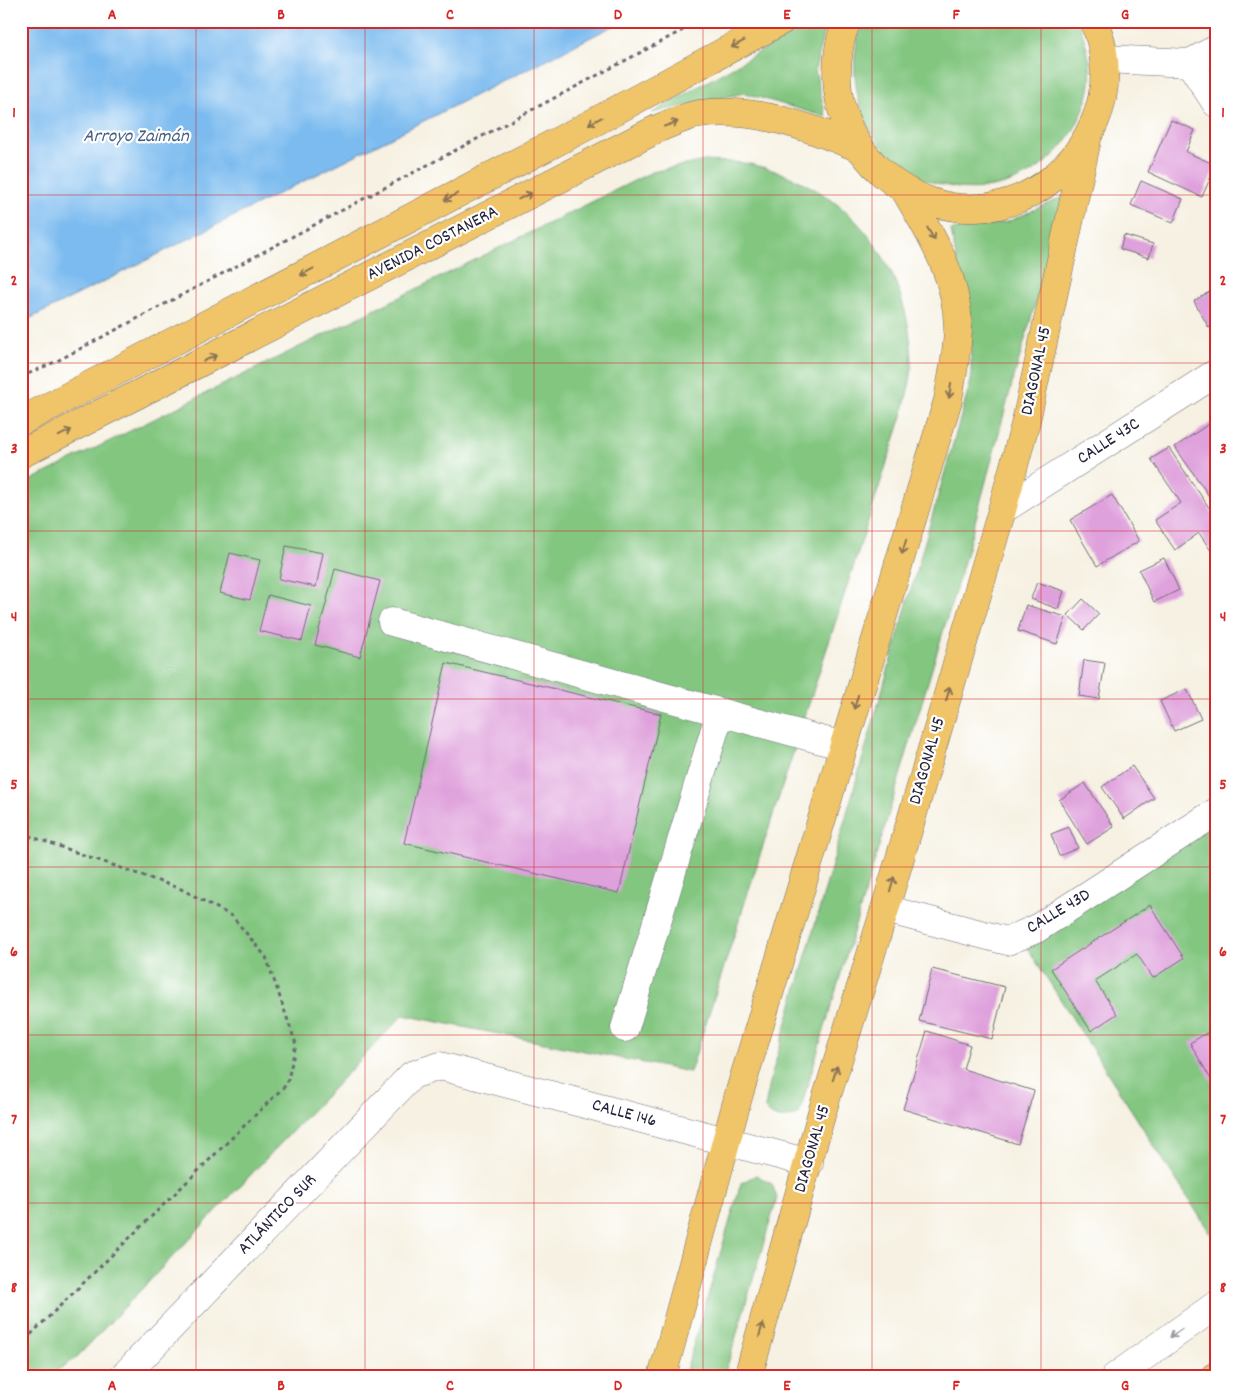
<svg xmlns="http://www.w3.org/2000/svg" width="1237" height="1398" viewBox="0 0 1237 1398" font-family="Dekko,sans-serif">
<style>
.green{fill:#82c680;stroke:#52745e}
.water{fill:#7bbbef;stroke:#4e6e95}
.building{fill:#dfa1dc}
.lines{fill:none;stroke-linecap:round;stroke-linejoin:round}
.minor-casing{stroke:#6c6a75;stroke-width:29}
.major-casing{stroke:#6c6a75;stroke-width:29}
.path{stroke:#6c6a75;stroke-width:3;stroke-dasharray:4 4;stroke-linecap:butt}
.minor{stroke:#fff;stroke-width:28}
.major{stroke:#f0c469;stroke-width:28}
.oneway{stroke:#897352}
.oneway2{stroke:#9c9ca7}
.grid{fill:none;stroke:#d62828;stroke-width:1;stroke-opacity:0.55}
.labels{text-anchor:middle;dominant-baseline:central;stroke-width:4.5;stroke-linejoin:round;paint-order:stroke}
.street-label{font-size:18px;fill:#22223b;stroke:#fff}
.water-label{font-size:19px;font-style:italic;fill:#465f83;stroke:#fff}
.neatline{fill:none;stroke:#d62828;stroke-width:2}
.grid-label{font-size:16px;text-anchor:middle;font-weight:bold;fill:#d62828}
</style>
<rect width="100%" height="100%" fill="#fff"/>
<filter id="ink" filterUnits="userSpaceOnUse"><feTurbulence type="fractalNoise" baseFrequency=".02" numOctaves="2"/><feDisplacementMap in="SourceGraphic" scale="10" xChannelSelector="R" yChannelSelector="G"/><feConvolveMatrix kernelMatrix="1 2 1 2 8 2 1 2 1" color-interpolation-filters="sRGB"/></filter>
<filter id="wash" filterUnits="userSpaceOnUse"><feTurbulence type="fractalNoise" baseFrequency=".0096" numOctaves="4" result="noise"/><feDisplacementMap in="SourceGraphic" scale="20" xChannelSelector="R" yChannelSelector="G"/><feGaussianBlur stdDeviation="1.12" result="paint"/><feColorMatrix in="noise" values="0 0 0 0 0 0 0 0 0 0 0 0 0 0 0 0 0 1.4 0 .05"/><feComposite in="paint" operator="in"/></filter>
<g filter="url(#wash)">
<rect width="100%" height="100%" fill="#f6f1e2"/>
<path class="green" d="M814,21H826L815,70L826,117L744,93L652,113Z
M865,21H1078C1085,41 1093,63 1090,84C1080,149 1023,195 959,188C940,185 921,180 905,170C899,165 894,159 889,154C872,137 860,115 857,91C853,67 853,43 865,21Z
M704,161C720,162 738,161 754,165C851,188 909,264 912,363C912,380 905,399 902,416L690,1072L403,1015L75,1359L47,1377H21V485L652,172Z
M1067,195L1012,384L968,548L799,1114C786,1119 774,1122 765,1108L770,1081L971,381V341L951,230L1007,222Z
M1216,809V1242L1021,938Z
M756,1175L772,1184L777,1198L724,1377H684L741,1183Z"/>
<path class="water" d="M21,21H623L21,323Z"/>
<g id="blocks">
<path class="building" d="M1171,120L1195,130L1186,152L1216,165L1202,197L1148,172Z
M1141,181L1183,199L1173,223L1131,205Z
M1124,235L1153,244L1149,258L1120,249Z
M1216,288V324L1209,328L1194,301Z
M1216,419V502L1214,503L1175,447Z
M1169,448L1216,518V558L1199,533L1175,550L1155,520L1181,503L1151,459Z
M1112,495L1139,541L1097,566L1070,520Z
M286,546L323,553L316,587L279,579Z
M230,553L260,560L250,600L220,593Z
M1164,558L1179,590L1154,602L1139,570Z
M335,569L380,581L360,657L315,645Z
M1037,582L1064,591L1058,609L1031,599Z
M268,595L311,606L302,641L259,631Z
M1083,599L1099,614L1084,630L1068,615Z
M1026,605L1066,617L1057,644L1018,631Z
M1084,660L1105,663L1099,699L1079,696Z
M446,663L661,714L619,893L404,843Z
M1187,689L1201,719L1174,731L1160,701Z
M1132,766L1154,798L1124,819L1102,787Z
M1085,783L1114,827L1087,844L1059,800Z
M1069,827L1078,848L1059,856L1051,834Z
M1150,905L1184,958L1153,978L1137,954L1095,981L1117,1014L1091,1031L1051,969Z
M932,969L1005,987L992,1039L919,1021Z
M927,1031L970,1045L963,1069L1034,1091L1018,1144L903,1109Z
M1210,1031L1216,1041V1088L1190,1043Z"/>
</g>
</g>
<g filter="url(#ink)">
<use href="#blocks" fill-opacity="0" stroke="#6c6a75" stroke-width="1"/>
<g class="lines">
<g class="minor-casing">
<path id="minor" d="M1104,59L1190,63L1216,103
M1190,63L1216,49
M1002,510L1216,373
M392,622L843,746
M885,909L1007,941L1036,929L1216,812
M625,1028L720,712
M123,1377L412,1075L440,1066L809,1163
M1115,1377L1216,1305"/>
</g>
<g class="major-casing">
<path id="major" d="M847,21C839,38 837,58 837,77C838,153 911,218 988,207C1037,200 1076,166 1095,121C1108,92 1108,49 1093,21
M21,421L587,126L781,21
M21,454L659,128C672,123 686,116 699,114C755,107 808,126 859,148
M662,1377L739,1094L948,400C952,376 958,350 958,327C957,276 931,235 906,192
M748,1377L822,1112L885,909L1002,510L1026,421L1087,140
M1214,1377L1216,1376"/>
</g>
<path class="path" d="M21,377L57,361L700,21
M21,833L181,889L232,916L266,957L296,1044L287,1084L21,1344"/>
<use href="#minor" class="minor"/>
<use href="#major" class="major"/>
</g>
<defs><path id="oneway-shaft" d="M-6 0H5M1.5-3L5.5 0L1.5 3" fill="none" stroke-width="1.6" stroke-linecap="round" stroke-linejoin="round" transform="scale(1.25)"/></defs>
<g class="oneway">
<use href="#oneway-shaft" transform="translate(738 44) rotate(152)"/>
<use href="#oneway-shaft" transform="translate(595 121) rotate(152)"/>
<use href="#oneway-shaft" transform="translate(671 124) rotate(-19)"/>
<use href="#oneway-shaft" transform="translate(525 196) rotate(-27)"/>
<use href="#oneway-shaft" transform="translate(451 197) rotate(152)"/>
<use href="#oneway-shaft" transform="translate(931 234) rotate(60)"/>
<use href="#oneway-shaft" transform="translate(307 272) rotate(152)"/>
<use href="#oneway-shaft" transform="translate(210 358) rotate(-27)"/>
<use href="#oneway-shaft" transform="translate(950 391) rotate(98)"/>
<use href="#oneway-shaft" transform="translate(65 433) rotate(-27)"/>
<use href="#oneway-shaft" transform="translate(904 547) rotate(107)"/>
<use href="#oneway-shaft" transform="translate(948 694) rotate(-74)"/>
<use href="#oneway-shaft" transform="translate(856 702) rotate(107)"/>
<use href="#oneway-shaft" transform="translate(892 884) rotate(-74)"/>
<use href="#oneway-shaft" transform="translate(835 1073) rotate(-73)"/>
<use href="#oneway-shaft" transform="translate(761 1330) rotate(-74)"/>
</g>
<use class="oneway2" href="#oneway-shaft" transform="translate(1176 1333) rotate(145)"/>
</g>
<path class="grid" d="M196,21V1377M365,21V1377M534,21V1377M703,21V1377M872,21V1377M1041,21V1377M21,195H1216M21,363H1216M21,531H1216M21,699H1216M21,867H1216M21,1035H1216M21,1203H1216"/>
<g class="labels">
<g class="street-label">
<text transform="translate(433 244) rotate(-27)">AVENIDA COSTANERA</text>
<text transform="translate(1037 371) rotate(-78)">DIAGONAL 45</text>
<text transform="translate(1109 442) rotate(-33)">CALLE 43C</text>
<text transform="translate(928 761) rotate(-74)">DIAGONAL 45</text>
<text transform="translate(1059 912) rotate(-31)">CALLE 43D</text>
<text transform="translate(624 1114) rotate(15)">CALLE 146</text>
<text transform="translate(813 1149) rotate(-74)">DIAGONAL 45</text>
<text transform="translate(278 1215) rotate(-46)">ATLÁNTICO SUR</text>
</g>
<g class="water-label">
<text x="136" y="137">Arroyo Zaimán</text>
</g>
</g>
<rect width="1237" height="1398" fill="none" stroke="#fff" stroke-width="55"/>
<rect x="28" y="28" width="1182" height="1342" class="neatline"/>
<g class="grid-label">
<text x="112" y="19">A</text>
<text x="281" y="19">B</text>
<text x="450" y="19">C</text>
<text x="618" y="19">D</text>
<text x="787" y="19">E</text>
<text x="956" y="19">F</text>
<text x="1125" y="19">G</text>
<text x="14" y="117">1</text>
<text x="1223" y="117">1</text>
<text x="14" y="285">2</text>
<text x="1223" y="285">2</text>
<text x="14" y="453">3</text>
<text x="1223" y="453">3</text>
<text x="14" y="621">4</text>
<text x="1223" y="621">4</text>
<text x="14" y="789">5</text>
<text x="1223" y="789">5</text>
<text x="14" y="956">6</text>
<text x="1223" y="956">6</text>
<text x="14" y="1124">7</text>
<text x="1223" y="1124">7</text>
<text x="14" y="1292">8</text>
<text x="1223" y="1292">8</text>
<text x="112" y="1390">A</text>
<text x="281" y="1390">B</text>
<text x="450" y="1390">C</text>
<text x="618" y="1390">D</text>
<text x="787" y="1390">E</text>
<text x="956" y="1390">F</text>
<text x="1125" y="1390">G</text>
</g>
</svg>
